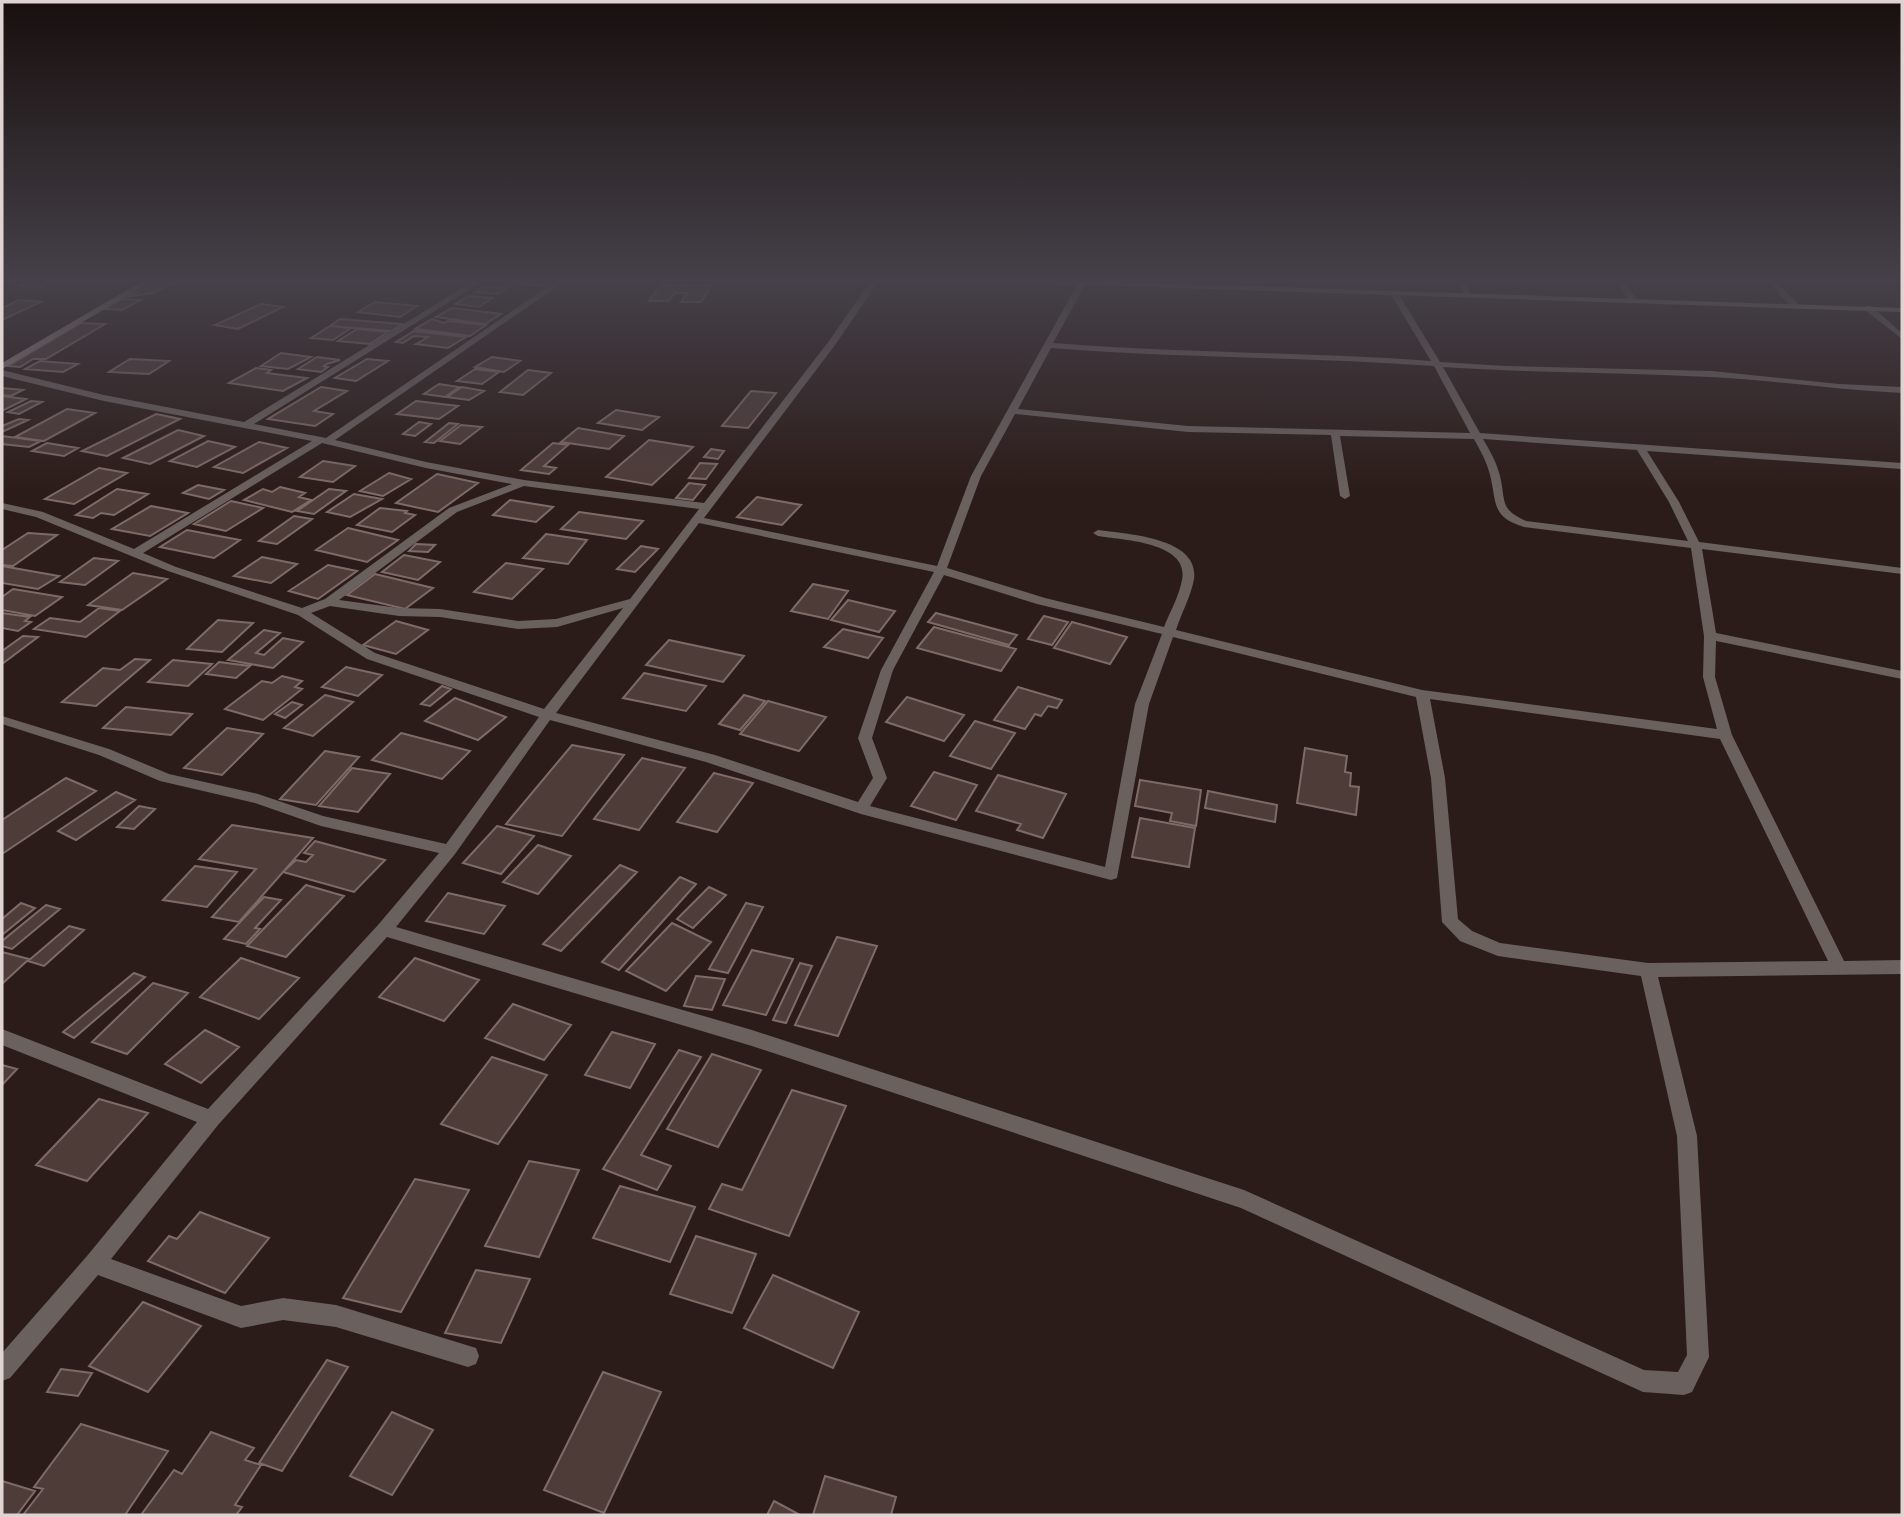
<svg xmlns="http://www.w3.org/2000/svg" width="1904" height="1517" viewBox="0 0 1904 1517" font-family="'DM Sans',sans-serif">
<style>
.building{fill:#4e3c39;stroke:#7e6b67;stroke-width:2}
.lines{fill:none;stroke-linecap:round;stroke-linejoin:round}
.street{fill:#6a615f;fill-rule:evenodd}
.secondary{fill:#938582;fill-rule:evenodd}
</style>
<rect width="100%" height="100%" fill="#2c1c19"/>
<path class="building" d="M34,279H56L40,287L20,286Z
M165,279H184L153,293L126,297Z
M407,279H449L476,281L471,284L405,281Z
M526,279H556L548,286L520,284Z
M661,285L711,286L701,302H681L687,293H675L668,301H649Z
M484,286L507,288L498,294L475,292Z
M469,296L492,298L479,307L455,304Z
M122,299L140,300L122,310L104,309Z
M19,300L41,302L2,320V308Z
M375,302L417,306L400,317L358,312Z
M261,304L283,307L238,329L215,325Z
M452,308L501,314L485,324L436,317Z
M340,319L402,324L392,331L330,326Z
M432,319L444,323L448,321L486,325L470,336L415,329Z
M81,323L105,324L46,359H33L20,367L8,366Z
M330,326L351,328L333,340L311,338Z
M357,329L388,332L370,344L338,341Z
M414,331L466,337L448,348L416,344L428,337L414,336L403,343L396,342Z
M281,353L311,357L288,369L261,366Z
M317,357L340,360L327,364L324,366L328,367L321,372L298,369Z
M492,357L520,361L504,372L475,367Z
M130,359L169,361L149,374L109,372Z
M367,359L388,361L356,381L335,378Z
M40,361L78,364L63,372L25,369Z
M256,368L271,370L267,373L307,378L283,391L229,383Z
M475,369L499,372L482,384L457,381Z
M528,370L551,373L523,395L500,392Z
M439,384L459,387L445,397L424,394Z
M321,387L347,391L314,411L333,414L315,426L268,419Z
M462,387L484,391L469,400L447,397Z
M2,388L23,390L11,396L2,395Z
M751,391L776,393L748,428L722,426Z
M2,396L26,399L2,411Z
M31,401L42,402L19,414L8,412Z
M416,401L458,406L439,419L397,414Z
M67,409L95,413L44,441L15,437Z
M616,410L659,417L642,430L598,423Z
M156,414L180,419L107,456L82,451Z
M19,419L28,420L2,432V426Z
M419,422L431,424L415,436L403,434Z
M449,423L458,424L434,443L425,442Z
M461,425L482,427L460,444L440,441Z
M578,428L624,436L609,449L561,442Z
M178,430L204,436L150,464L123,458Z
M2,436L41,441L29,447L2,444Z
M649,440L693,447L652,485L606,477Z
M208,441L235,447L197,467L170,461Z
M259,442L287,448L243,473L214,467Z
M47,443L78,448L64,456L32,451Z
M553,443L568,445L544,466L556,468L549,474L521,470Z
M711,449L724,451L718,459L704,457Z
M323,461L355,466L333,482L300,477Z
M700,463L717,464L706,479L689,478Z
M99,468L127,473L74,504L45,499Z
M389,473L411,479L383,496L360,491Z
M437,474L478,483L438,512L396,503Z
M689,483L705,485L693,500L676,498Z
M198,485L224,490L209,499L183,493Z
M280,487L305,493L299,497L311,500L292,512L244,500L263,489L272,492Z
M117,489L148,494L114,515L101,513L93,518L76,515Z
M329,489L346,491L314,514L297,511Z
M354,494L382,499L350,517L327,512Z
M757,497L801,505L782,525L737,517Z
M510,500L553,507L536,522L493,515Z
M231,501L263,508L226,531L194,524Z
M151,506L188,513L150,536L112,529Z
M380,508L407,511L405,513L415,515L392,532L357,525Z
M579,512L643,521L626,539L561,529Z
M294,516L312,519L277,544L259,541Z
M348,528L398,540L367,562L316,550Z
M187,530L240,540L214,558L160,547Z
M28,533L57,535L13,566L2,565V550Z
M546,534L587,540L568,564L523,558Z
M416,544L435,545L428,552L409,551Z
M641,546L658,549L635,572L617,569Z
M404,555L440,562L418,580L382,572Z
M262,557L297,564L271,583L234,576Z
M94,558L118,561L85,585L60,582Z
M506,563L543,569L512,599L474,592Z
M328,565L357,571L318,599L289,591Z
M2,566L59,576L38,589L2,583Z
M133,573L167,579L122,610L88,605Z
M375,574L433,588L405,609L347,595Z
M813,584L848,591L828,619L791,611Z
M13,589L62,597L35,616L2,610V597Z
M848,600L895,611L879,632L831,620Z
M99,608L120,611L86,637L34,629L50,618L80,622Z
M2,613L30,617L25,621L31,622L18,631L2,628Z
M936,613L1017,635L1009,645L928,622Z
M1044,616L1068,622L1052,645L1028,639Z
M218,620L253,623L222,652L187,649Z
M396,621L428,630L396,654L363,645Z
M1072,622L1127,637L1110,664L1054,648Z
M934,627L1016,649L1001,671L917,648Z
M843,629L883,638L868,658L824,647Z
M264,630L280,633L256,653L264,655L283,638L303,642L273,668L228,660Z
M23,636L38,637L2,664V651Z
M669,640L744,656L723,682L646,665Z
M135,659L150,660L96,706L62,702L103,668L120,670Z
M173,660L212,664L188,686L148,682Z
M219,662L250,666L236,678L206,674Z
M346,667L382,675L358,696L322,687Z
M644,673L706,686L686,711L623,698Z
M282,676L302,681L295,687L302,689L263,720L225,709L262,681L272,683Z
M442,686L451,689L430,706L421,704Z
M1018,687L1062,700L1057,708L1048,706L1041,716L1035,714L1025,729L994,720Z
M325,695L353,702L313,736L284,728Z
M744,695L765,701L740,730L719,724Z
M907,697L964,715L944,741L886,722Z
M455,698L506,717L478,740L425,721Z
M768,701L826,717L799,751L740,734Z
M292,702L302,705L285,718L275,714Z
M126,707L192,714L171,735L103,728Z
M975,721L1015,733L991,769L950,756Z
M227,728L263,734L222,775L184,768Z
M401,733L470,751L442,779L372,760Z
M572,745L624,755L562,836L506,824Z
M1305,748L1347,756L1345,772L1351,773L1350,786L1359,787L1356,815L1297,803Z
M325,751L359,757L316,805L280,799Z
M642,758L685,768L639,830L594,819Z
M352,768L390,774L358,812L319,806Z
M934,772L977,785L956,820L911,806Z
M714,773L753,783L717,832L677,822Z
M998,775L1066,794L1043,838L1017,830L1021,824L976,811Z
M66,778L96,791L2,854V820Z
M1140,780L1201,790L1196,826L1170,821L1172,813L1135,806Z
M1208,791L1277,805L1275,822L1205,808Z
M116,792L135,800L76,840L58,831Z
M139,806L155,809L134,829L117,827Z
M1140,818L1195,828L1189,867L1132,857Z
M232,825L313,838L239,922L212,917L256,869L199,859Z
M497,826L534,836L501,874L463,863Z
M315,841L385,860L354,892L283,872L296,860L306,862L313,855L304,853Z
M538,845L571,856L538,894L503,882Z
M620,865L637,872L561,951L543,944Z
M195,866L237,872L207,907L163,900Z
M680,877L696,884L619,970L602,962Z
M306,885L344,896L286,957L247,946Z
M709,887L726,895L693,928L677,919Z
M448,893L505,906L484,934L426,921Z
M264,897L281,900L255,928L260,929L246,944L224,939Z
M21,903L35,908L2,935V919Z
M746,903L763,907L728,973L709,969Z
M46,905L60,909L12,949L2,946V941Z
M672,923L711,942L666,991L626,971Z
M69,926L84,930L44,966L28,961Z
M837,937L877,946L838,1036L795,1025Z
M752,950L793,959L766,1015L723,1005Z
M2,952L29,959L2,984Z
M241,958L299,978L259,1019L200,997Z
M415,958L479,980L444,1021L379,997Z
M800,963L812,966L786,1023L773,1020Z
M134,973L145,977L74,1038L63,1032Z
M696,976L725,979L712,1010L684,1006Z
M153,983L188,993L127,1054L92,1042Z
M513,1004L571,1025L544,1060L485,1038Z
M205,1030L239,1047L201,1083L165,1064Z
M612,1032L655,1044L630,1088L585,1075Z
M679,1050L701,1057L641,1155L671,1166L657,1190L603,1169Z
M712,1054L761,1070L718,1147L667,1129Z
M492,1057L547,1075L498,1144L441,1124Z
M2,1065L17,1069L2,1085Z
M792,1090L846,1106L789,1236L709,1209L722,1184L742,1190Z
M99,1099L148,1113L87,1181L36,1165Z
M529,1161L579,1170L539,1257L485,1246Z
M415,1179L469,1190L401,1312L343,1298Z
M620,1186L695,1207L670,1262L593,1238Z
M200,1212L269,1238L225,1293L148,1261L169,1236L177,1239Z
M696,1236L756,1254L732,1313L670,1294Z
M476,1270L530,1279L501,1343L445,1333Z
M773,1275L859,1312L833,1368L744,1328Z
M143,1302L201,1326L148,1392L89,1366Z
M327,1360L348,1367L282,1471L259,1463Z
M61,1369L92,1373L78,1396L47,1392Z
M603,1372L661,1392L604,1513L544,1490Z
M392,1412L433,1430L392,1495L350,1476Z
M81,1424L168,1451L125,1515H23L43,1489L34,1487Z
M211,1432L254,1448L245,1460L261,1465L235,1505L242,1507L236,1515H141L174,1470L182,1474Z
M825,1476L896,1497L891,1515H813Z
M2,1481L35,1491L17,1515H2Z
M774,1501L800,1515H767Z"/>
<g class="lines">
<path class="street" d="M477,279H486L254,424L326,438L559,279H568L335,440L426,462L524,480L704,503L829,341L872,279H880L835,345L704,518L937,566L971,476L1078,283L1082,281L1086,283L1053,343C1179,353 1305,352 1431,361L1390,293L1394,291L1398,293L1440,362L1506,366L1712,371L1839,384L1902,387V393C1838,390 1774,380 1710,377C1621,372 1532,373 1443,367L1480,433L1902,463V469L1647,451L1679,502L1699,542L1902,568V574L1702,549L1716,633L1902,671V679L1716,641L1715,677L1732,735L1844,961L1902,960V974L1658,977L1697,1136L1709,1357L1692,1392L1684,1395L1643,1392L1241,1208L752,1046L387,937L218,1125L111,1259L241,1306L283,1298L336,1305L476,1348L479,1356L476,1364L468,1367L336,1327L283,1320L241,1328L98,1275L10,1378L2,1381V1353L87,1256L197,1122L2,1045V1029L208,1109L378,925L439,853L321,826L255,803L160,781L99,755L2,724V716L109,749L169,774L258,794L323,816L446,844L539,717L367,659L298,615L168,571L36,517L2,509V503L43,512L134,549L312,441L104,401L2,376V370L104,395L244,422ZM1051,348C1178,358 1306,357 1434,366L1470,433L1188,426L1018,409ZM1015,414L1188,432L1331,435L1340,496L1345,499L1350,496L1340,436L1474,439C1480,450 1487,462 1490,475C1497,503 1491,517 1524,527L1691,548L1704,636L1703,677L1717,729L1422,690L1176,630C1181,614 1191,596 1194,579C1200,537 1125,534 1098,530L1093,533L1098,536C1122,540 1190,542 1182,580C1179,596 1170,612 1164,627L1045,598L947,568L981,476ZM1483,439L1637,450L1669,502L1688,541L1526,521C1499,509 1506,501 1500,476C1497,463 1490,451 1483,439ZM322,443L426,468L512,484L449,508L325,599L302,608L176,567L143,553ZM524,486L699,509L630,599L556,619L518,621L440,609L399,608L339,600L457,512ZM699,523L934,572L881,670L858,738L873,778L858,802L715,755L556,713ZM944,575L1037,604L1162,634L1135,704L1105,867L870,806L887,778L872,738L893,670ZM330,606L399,616L440,617L518,629L557,627L623,608L544,709L375,653L311,613ZM1173,637L1416,697L1431,778L1442,922L1460,941L1498,956L1641,976L1677,1136L1687,1355L1678,1372L1644,1370L1244,1190L752,1030L396,927L455,854L550,720L706,762L861,814L1111,880L1117,878L1149,704ZM1430,699L1720,739L1828,961L1648,963L1500,943L1472,931L1458,919L1445,778Z
M1458,279H1466L1471,297H1465Z
M1615,279H1623L1637,300L1636,302H1630Z
M1766,279H1774L1798,304V308H1792Z
M1865,306H1871L1902,333V339L1865,310Z"/>
<path class="secondary" d="M146,279H156L2,369V363Z
M964,279H1039L1902,308V312L968,281Z"/>
</g>
<linearGradient id="sky" x2="0" y2="1"><stop stop-color="#180f0e"/><stop offset="0.57" stop-color="#454049"/><stop offset="1" stop-color="#454049" stop-opacity="0"/></linearGradient>
<rect width="1904" height="492" fill="url(#sky)"/>
<rect width="1904" height="1517" fill="none" stroke="#e0d4d2" stroke-width="7"/>
</svg>
